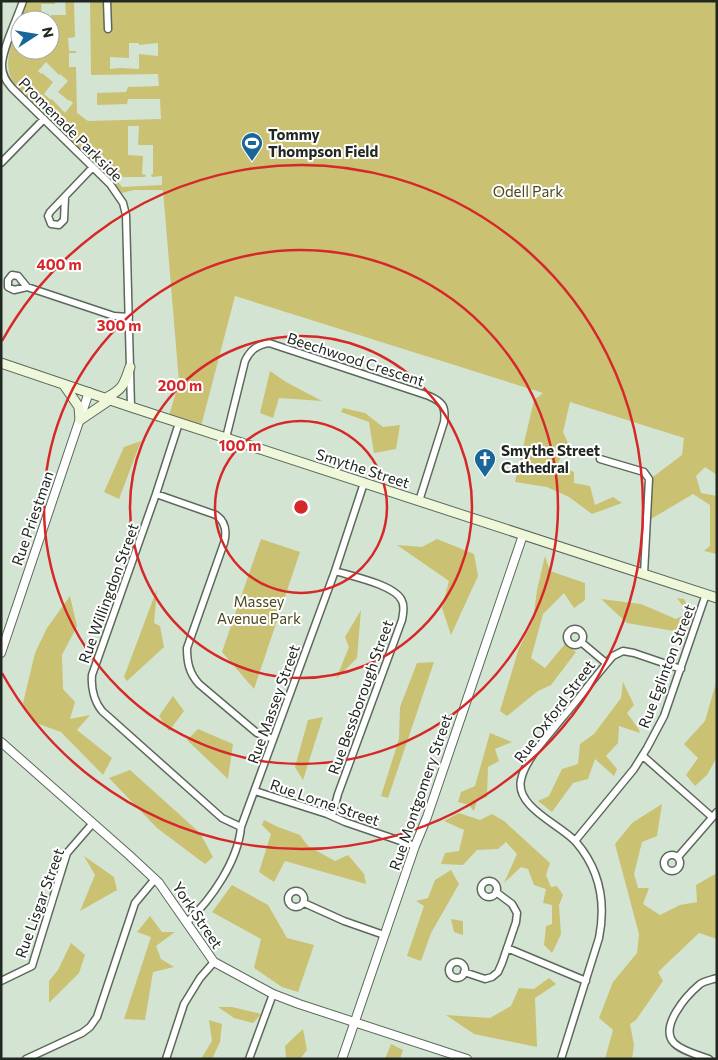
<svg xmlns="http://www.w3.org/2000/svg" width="718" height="1060" viewBox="0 0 718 1060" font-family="Commissioner,sans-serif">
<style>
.green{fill:#cac172;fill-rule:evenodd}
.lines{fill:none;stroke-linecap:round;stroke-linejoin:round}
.minor-casing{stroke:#5b695a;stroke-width:9}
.tertiary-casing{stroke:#5b695a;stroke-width:10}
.secondary-casing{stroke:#5b695a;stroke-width:11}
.minor{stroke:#fff;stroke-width:6}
.tertiary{stroke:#fff;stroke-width:8}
.secondary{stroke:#eef7d9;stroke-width:9}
.ring{fill:none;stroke:#d62828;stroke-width:2.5}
.labels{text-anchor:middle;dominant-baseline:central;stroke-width:4;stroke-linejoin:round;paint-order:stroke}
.street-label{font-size:15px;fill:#212721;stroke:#fff}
.poi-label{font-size:15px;font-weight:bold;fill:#212721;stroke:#fff;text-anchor:start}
.park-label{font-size:15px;fill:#4c471d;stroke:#fff}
.centre{fill:#d62828;stroke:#fff;stroke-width:2.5}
.ring-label{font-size:15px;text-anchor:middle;font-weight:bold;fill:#d62828;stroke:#fff;stroke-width:4;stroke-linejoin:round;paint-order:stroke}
</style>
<rect width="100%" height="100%" fill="#d4e4d2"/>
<path class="green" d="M27,1H55V4H41L42,20H20Z
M65,1H74L75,37L68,38L69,51H76V53H69V67H76L77,113L88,121L161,119L160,99H128L127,104L97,105V93L126,92L128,87L159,86L158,74L91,75L90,1H717V475L705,467L696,476L701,493L717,496V554L704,551L710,546V505L693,494L651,519L653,477L682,455L684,438L570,402L563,432L568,443L557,465L574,472V483L590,486L595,505L613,497L622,503L592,514L569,497L547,487L515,482L534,400L543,393L235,296L200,430L168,419L179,382L163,190H134L122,193L113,181L16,87C0,65 12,44 20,21V50H50V34H53L51,15H66ZM129,43H139V45L158,43V56L139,54V69L121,68L110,69V57L129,58ZM46,62L59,75L60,74L68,81L58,92L69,101L70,100L73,103L65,113L52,99L51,100L44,94L53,82L42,73L41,74L38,71ZM128,126H139L138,145H153V174L151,175L152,177L162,176V185L122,187L114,177H145L146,175L142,174L143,156L128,155Z
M270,371L286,382L322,401L279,398L273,418L260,413Z
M343,408L365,413L383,427L400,425L396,449L374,453L369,422L341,412Z
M141,441L119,499L104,492L124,447Z
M261,539L300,552L254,689L222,652Z
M437,539L474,554L478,576L451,635L442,608L449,581L397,545L422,547Z
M545,556L550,571L585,583V600L574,608L564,593L543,614L531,658L545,668L565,644L576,652L551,685L538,691L507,716L500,711L519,648L533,621L537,590Z
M157,589L154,623L160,626L164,647L127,681L124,677Z
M70,596L77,626L62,655L63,689L75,702L70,719L90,715L77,730L112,758L103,775L61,732L33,722L23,703L35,653L47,628Z
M677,598L684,599L692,615L686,633L627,623L601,599L641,604L676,619L688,613Z
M361,610L357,658L336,679L349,647L345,637Z
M434,662L388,798L381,796L399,739L400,707L417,663Z
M623,682L634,705L627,713L638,728L640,733L619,726L618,743L606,756L617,769L614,776L595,759L588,779L573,783L552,812L538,801L549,796L562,769L578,764L580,744L594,734L621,698Z
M716,683L717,757L707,775L695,786L686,775L698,758L684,744L705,721Z
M173,696L184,711L169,731L159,716Z
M323,717L303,780L295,767L308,720Z
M198,729L233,744L228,779L187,740Z
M490,733L512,742L495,749L499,761L488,767L487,797L477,800L474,811L469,805L458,802L461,792L475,786Z
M130,770L200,833L213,857L205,864L157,828L109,778Z
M662,804L657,836L642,842L634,874L638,888H649L643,904L660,915L680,905L697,902L696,885L717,873V939L699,933L658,972L663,981L636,1020L630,1024L634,1045L632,1059H605L613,1030L599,1018L613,982L637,953L639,934L615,844L632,823Z
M459,813L480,820L492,814L504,821L550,863L546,875L551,887L557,886L563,895L559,905L561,934L552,953L544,945L546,926L552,924V905L543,903L546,889L534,885L528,869L521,867L504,883L517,854L506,842L498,849L477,850L463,865L441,864L445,853L459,851L464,830L444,821Z
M264,820L278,827L300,835L308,846L335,861L348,855L364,874L366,884L285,861L274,882L259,872L271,834L262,825Z
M84,856L114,877L117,890L80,911L95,875Z
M451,870L459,884L431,933L421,961L407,956L424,906L416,901L428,898L435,880Z
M232,885L268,905L287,938L314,945L298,992L282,987L254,968L261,939L212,912Z
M150,916L162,932H175L156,946L161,959L174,967L153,972L145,1020L124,1019L151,937L137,932Z
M451,919L463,921V935L454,932Z
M71,943L85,955L79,973L49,1003V981L58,970Z
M549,978L556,984L535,998L537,1047L474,1034L446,1015L490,1018L511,1006L519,988L534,989Z
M218,1007H232L261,1014L253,1023L234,1018Z
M209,1020L222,1024L220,1042L212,1059H201L212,1041Z
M303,1029L307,1050L300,1059H286L285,1046Z
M391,1044L403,1050L400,1059H385Z"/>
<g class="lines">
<g class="minor-casing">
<path id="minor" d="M23,1C18,17 1,51 2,66C2,75 6,81 12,88L110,184L123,203L126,215L131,407
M107,1L108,29
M1,163L44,119
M65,197L64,220L59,225L51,224L48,216L50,212L93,167
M27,287L18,276L12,275L8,280V287L14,290L27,287L114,316L129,317
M179,423L156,494L92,675C91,687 94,701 102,711L222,818L241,827
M226,438L245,361C250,350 257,345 269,343L429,396C443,402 446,407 444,422L419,501
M600,459L644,472L649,479L644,574
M156,494L216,515C226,522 227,532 224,543L187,648C187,662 189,673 199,684L257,733L273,739
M567 637a8 8 0 1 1 16 0a8 8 0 1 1-16 0Z
M581,642L606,663
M643,756L712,817
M255,791L327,814L345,822L415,846
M332,816L338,794L402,620C403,614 405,607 402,601C396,585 351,576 335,571
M575,841L634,769L647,748L664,716L706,594
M664 863a8 8 0 1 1 16 0a8 8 0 1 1-16 0Z
M678,857L717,812
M481 889a8 8 0 1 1 16 0a8 8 0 1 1-16 0Z
M288 899a8 8 0 1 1 16 0a8 8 0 1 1-16 0Z
M304,903L344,921L384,935
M187,922C211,900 238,861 241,827L335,571L364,483
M507,948L586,981
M449 970a8 8 0 1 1 16 0a8 8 0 1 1-16 0Z
M464,972L485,979L492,977L498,972L502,963L516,922L517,913L512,904L496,892
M1,981L32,966L67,853L93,823
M26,1059L82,1033L90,1027L97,1017L135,903L155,879
M166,1059L184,1004L200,978L214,962
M249,1059L273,994
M561,1059L599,938C606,903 600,870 576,842C561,825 515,807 521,780C525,759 549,735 563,717C580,697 596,675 613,656L623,651L634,653L681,669
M709,1059C698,1055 682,1051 674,1043C659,1027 686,996 699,985C703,981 711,980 717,978"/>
</g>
<g class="tertiary-casing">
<path id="tertiary" d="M1,653L89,392
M1,742L129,855L159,883L214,962L273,994L299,1004L467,1059
M342,1059L415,846L427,817L523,535"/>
</g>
<g class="secondary-casing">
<path id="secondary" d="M1,363L131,407L717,598
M64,385L79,407L80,420L111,399
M106,398C123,389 124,385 130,367"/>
</g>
<use href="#minor" class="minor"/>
<use href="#tertiary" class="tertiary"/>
<use href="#secondary" class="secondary"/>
</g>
<g class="ring">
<circle cx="301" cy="507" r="86"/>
<circle cx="301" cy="507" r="171"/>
<circle cx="301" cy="507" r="257"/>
<path d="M2 341A342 342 0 1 1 2 673"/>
</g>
<defs>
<g id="stadium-pin" transform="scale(1.125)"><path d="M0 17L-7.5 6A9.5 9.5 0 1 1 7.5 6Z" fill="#196799" stroke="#fff"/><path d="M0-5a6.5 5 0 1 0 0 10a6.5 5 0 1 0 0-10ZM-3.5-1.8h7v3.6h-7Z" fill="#fff"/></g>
<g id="church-pin" transform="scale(1.125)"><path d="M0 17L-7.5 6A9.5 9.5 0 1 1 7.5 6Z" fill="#196799" stroke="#fff"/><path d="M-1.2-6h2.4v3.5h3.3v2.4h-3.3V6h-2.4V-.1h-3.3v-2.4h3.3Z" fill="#fff"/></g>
</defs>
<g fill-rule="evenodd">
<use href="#stadium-pin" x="252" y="143"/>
<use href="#church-pin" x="485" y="459"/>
</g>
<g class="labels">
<g class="street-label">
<text transform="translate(71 129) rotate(45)">Promenade Parkside</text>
<text transform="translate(356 359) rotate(18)">Beechwood Crescent</text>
<text transform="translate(363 468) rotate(18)">Smythe Street</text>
<text transform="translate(32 518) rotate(-71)">Rue Priestman</text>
<text transform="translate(108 593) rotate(-70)">Rue Willingdon Street</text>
<text transform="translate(666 666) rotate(-69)">Rue Eglinton Street</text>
<text transform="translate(360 697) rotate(-70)">Rue Bessborough Street</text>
<text transform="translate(273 704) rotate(-70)">Rue Massey Street</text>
<text transform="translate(554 711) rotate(-53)">Rue Oxford Street</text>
<text transform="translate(420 792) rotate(-71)">Rue Montgomery Street</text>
<text transform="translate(325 802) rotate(19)">Rue Lorne Street</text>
<text transform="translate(39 903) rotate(-70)">Rue Lisgar Street</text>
<text transform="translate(198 915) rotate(56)">York Street</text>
</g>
<g class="poi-label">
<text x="268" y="134">Tommy<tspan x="268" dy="17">Thompson Field</tspan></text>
<text x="501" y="450">Smythe Street<tspan x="501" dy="17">Cathedral</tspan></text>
</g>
<g class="park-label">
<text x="528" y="191">Odell Park</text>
<text x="259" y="601">Massey<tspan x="259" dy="17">Avenue Park</tspan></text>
</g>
</g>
<circle cx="301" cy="507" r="8" class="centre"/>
<g class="ring-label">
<text x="59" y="270">400 m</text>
<text x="119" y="331">300 m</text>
<text x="180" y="391">200 m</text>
<text x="240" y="451">100 m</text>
</g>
<rect width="718" height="1060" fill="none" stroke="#212721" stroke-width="5"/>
<g transform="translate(35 35) rotate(78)"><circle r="24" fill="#ffffff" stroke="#a6a9a6"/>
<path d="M0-4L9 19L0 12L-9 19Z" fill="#196799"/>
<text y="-8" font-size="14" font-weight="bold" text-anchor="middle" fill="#212721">N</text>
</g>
</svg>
